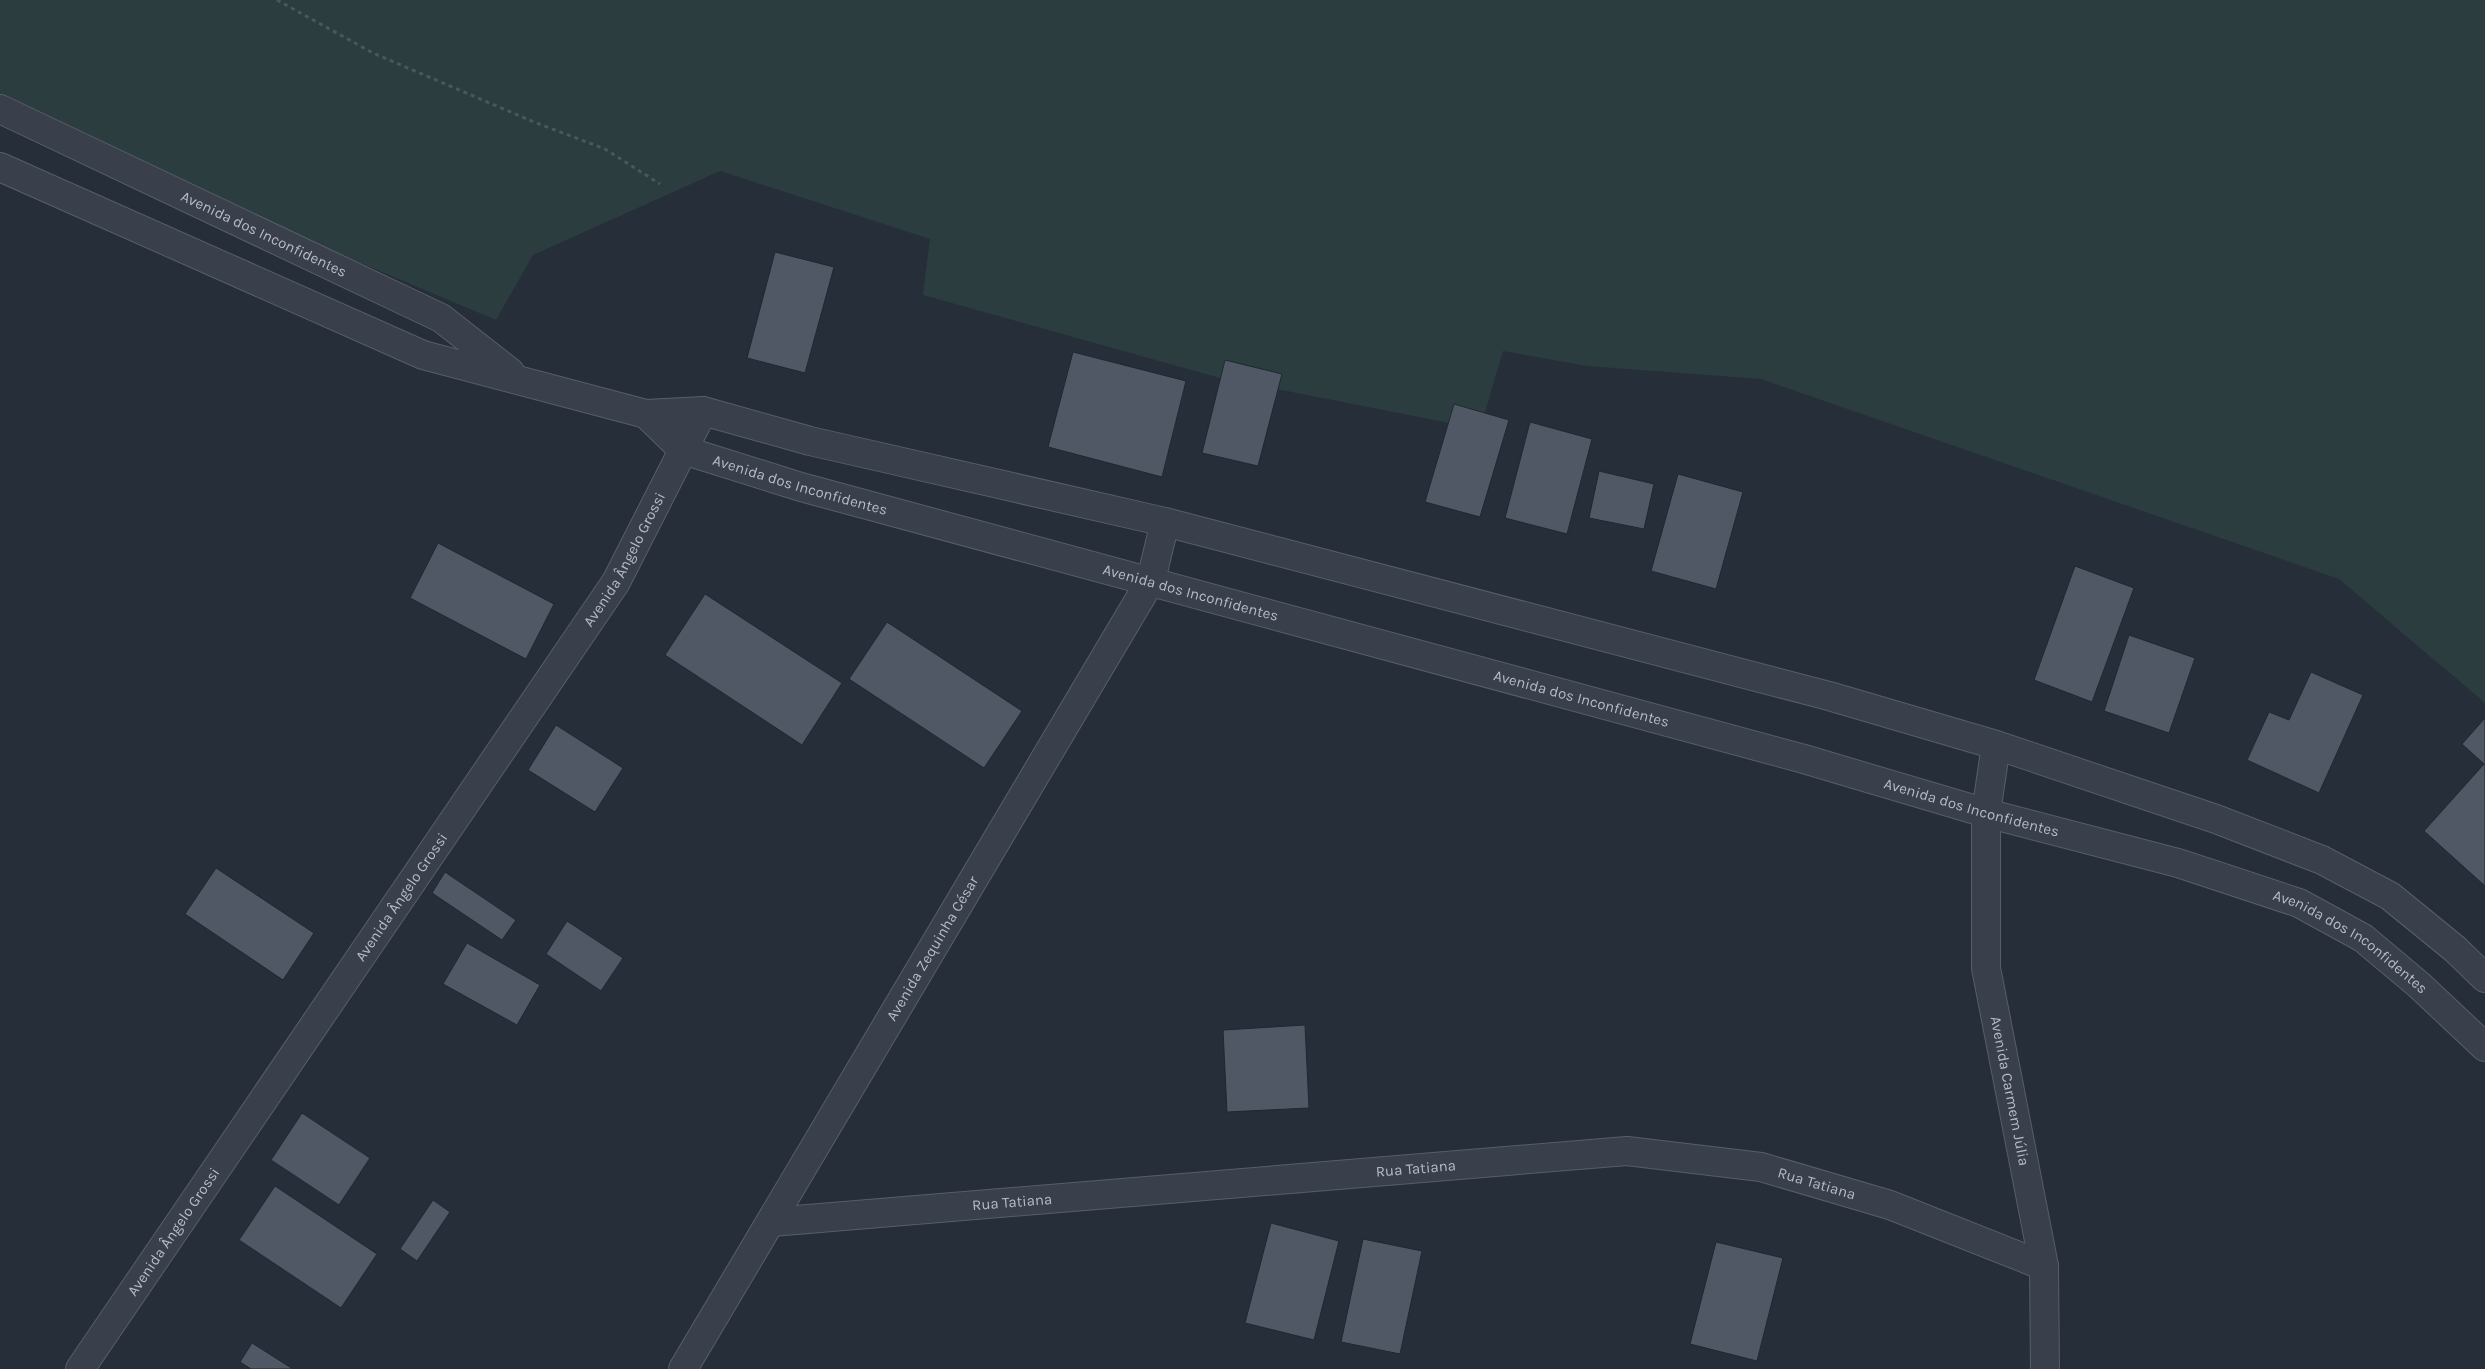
<svg xmlns="http://www.w3.org/2000/svg" width="2485" height="1369" viewBox="0 0 2485 1369" font-family="Karla,sans-serif">
<style>
.green{fill:#2b3d3e}
.building{fill:#505865;stroke:#212732}
.lines{fill:none;stroke-linecap:round;stroke-linejoin:round}
.minor-casing{stroke:#585e69;stroke-width:30}
.path{stroke:#48585b;stroke-width:3;stroke-dasharray:4 4;stroke-linecap:butt}
.minor{stroke:#3a404b;stroke-width:28}
.labels{text-anchor:middle;dominant-baseline:central;stroke-width:5;stroke-linejoin:round;paint-order:stroke}
.street-label{font-size:15px;fill:#b6bbc6;stroke:#1f2530}
</style>
<rect width="100%" height="100%" fill="#262e3a"/>
<path class="green" d="M0,0H2485V703L2339,579L1761,379L1587,366L1503,351L1480,429L1220,378L923,295L930,239L720,171L533,255L496,320L0,111Z"/>
<path class="building" d="M775,252L834,267L805,373L747,358Z
M1073,352L1186,381L1162,477L1048,447Z
M1225,360L1282,374L1258,466L1202,453Z
M1454,404L1509,420L1480,517L1425,502Z
M1530,422L1592,439L1567,534L1505,518Z
M1599,471L1654,484L1644,529L1589,518Z
M1678,474L1743,492L1716,589L1651,571Z
M438,543L554,604L526,659L410,598Z
M2075,566L2134,588L2092,702L2034,680Z
M705,594L842,683L802,745L665,655Z
M887,622L1022,711L984,768L849,679Z
M2129,635L2195,658L2169,733L2104,711Z
M2311,672L2363,695L2319,793L2247,760L2269,712L2289,720Z
M2485,718V886L2424,831L2484,764L2462,744Z
M556,725L623,768L595,812L528,770Z
M216,868L314,933L283,980L185,914Z
M445,872L516,920L502,940L432,893Z
M567,921L623,958L601,991L546,954Z
M467,943L540,985L517,1025L443,984Z
M1305,1025L1309,1108L1227,1112L1223,1030Z
M302,1113L370,1158L339,1205L271,1160Z
M275,1186L377,1254L341,1308L239,1240Z
M433,1200L450,1212L417,1261L400,1249Z
M1271,1223L1339,1241L1314,1340L1245,1323Z
M1363,1239L1422,1251L1400,1354L1341,1342Z
M1716,1242L1783,1258L1757,1361L1690,1344Z
M252,1343L293,1369H251L240,1362Z"/>
<g class="lines">
<g class="minor-casing">
<g id="minor">
<path id="s1" d="M0,109L441,318L510,372"/>
<path d="M0,167L423,355L646,414L703,411L810,441L1165,522L1829,696L1996,745L2216,819L2322,860L2390,896L2455,949L2485,978"/>
<path id="s2" d="M646,414L683,450L801,487L1804,759L1986,813L2178,863L2299,903L2363,938L2419,985L2485,1047"/>
<path id="s3" d="M1996,745L1986,813V968L2044,1266L2045,1369"/>
<path id="s4" d="M772,1222L1627,1151L1761,1167L1890,1205L2044,1266"/>
<path id="s5" d="M80,1369L616,582L703,411"/>
<path id="s6" d="M683,1369L1151,580L1165,522"/>
</g>
</g>
<path class="path" d="M277,0L373,53L534,122L605,149L660,184"/>
<use href="#minor" class="minor"/>
</g>
<g class="labels">
<g class="street-label">
<text stroke="none"><textPath href="#s1" startOffset="292">Avenida dos Inconfidentes</textPath></text>
<text stroke="none"><textPath href="#s2" startOffset="174">Avenida dos Inconfidentes</textPath></text>
<text stroke="none"><textPath href="#s5" startOffset="976">Avenida Ângelo Grossi</textPath></text>
<text stroke="none"><textPath href="#s2" startOffset="579">Avenida dos Inconfidentes</textPath></text>
<text stroke="none"><textPath href="#s2" startOffset="984">Avenida dos Inconfidentes</textPath></text>
<text stroke="none"><textPath href="#s2" startOffset="1389">Avenida dos Inconfidentes</textPath></text>
<text stroke="none"><textPath href="#s5" startOffset="571">Avenida Ângelo Grossi</textPath></text>
<text stroke="none"><textPath href="#s2" startOffset="1794">Avenida dos Inconfidentes</textPath></text>
<text stroke="none"><textPath href="#s6" startOffset="489">Avenida Zequinha César</textPath></text>
<text stroke="none"><textPath href="#s3" startOffset="349">Avenida Carmem Júlia</textPath></text>
<text stroke="none"><textPath href="#s4" startOffset="646">Rua Tatiana</textPath></text>
<text stroke="none"><textPath href="#s4" startOffset="1051">Rua Tatiana</textPath></text>
<text stroke="none"><textPath href="#s4" startOffset="241">Rua Tatiana</textPath></text>
<text stroke="none"><textPath href="#s5" startOffset="166">Avenida Ângelo Grossi</textPath></text>
</g>
</g>
</svg>
